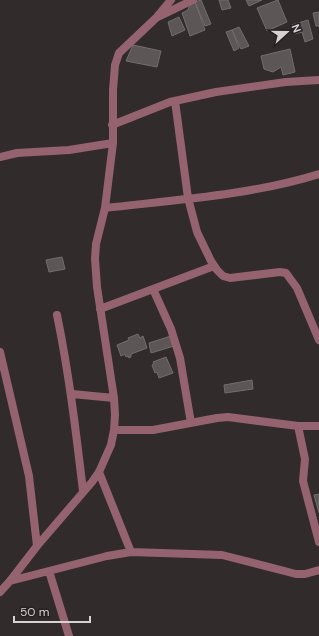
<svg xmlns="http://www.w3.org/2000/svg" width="319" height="636" viewBox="0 0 319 636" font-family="'DM Sans',sans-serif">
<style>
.building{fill:#5d5657;stroke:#746d6f}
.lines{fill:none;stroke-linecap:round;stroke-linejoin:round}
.minor{stroke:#956370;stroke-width:8}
</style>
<rect width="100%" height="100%" fill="#312b2c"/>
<path class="building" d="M201,0L211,24L205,26L195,2Z
M219,0H228L231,8L222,10Z
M246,0H262L249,6Z
M278,0L287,22L267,31L257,8Z
M195,2L205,30L190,36L182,13L188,10L190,4Z
M319,12V26H316L313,13Z
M179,17L185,30L172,36L168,22Z
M308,20L313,39L305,42L302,32L294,34L292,25Z
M239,27L249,46L241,49L232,30Z
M232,30L239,48L234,51L226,32Z
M133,45L161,51L157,67L126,61Z
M290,49L295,72L283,75L281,67L273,72L264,69L261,56Z
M62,257L65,269L49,272L46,260Z
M138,334L140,338L143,336L147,348L131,354V357L129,358L128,356L126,357L125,354L121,356L117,345L129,340L128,338Z
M171,336L174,346L151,353L149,343Z
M166,357L173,373L159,378L157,372L155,373L152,365L154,364L153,362Z
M252,380L253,389L225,393L224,385Z
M319,494V513L314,495Z"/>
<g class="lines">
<path class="minor" d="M158,17L193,0
M175,101L188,198L197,232L211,261L217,270L223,276L230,278L280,272L286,273L297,288L319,340
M112,125L170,102L216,92L286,82L319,80
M0,157L17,153L69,150L113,143
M105,208C175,200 252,195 319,174
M153,289L171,329L180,358L191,423
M100,309L214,266
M57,315C69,373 76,432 83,491
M0,352L29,476L37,546
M72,394L114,398
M298,426L305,459L303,481L319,542
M114,430H153L217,418L228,417L298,426H319
M99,472L131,552
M49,571L69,636
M10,581L107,556L131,552L222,555L296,574H305L319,570
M0,592L10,581L37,546L92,482L99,472L111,445L114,430L115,415L114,398L97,287L95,259L96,244L105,208L113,143V90L115,65L119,53L156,18L171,0"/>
</g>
<g transform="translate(287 32) rotate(69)" stroke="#272123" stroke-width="3" paint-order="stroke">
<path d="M0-3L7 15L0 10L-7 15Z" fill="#d6d2d3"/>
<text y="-6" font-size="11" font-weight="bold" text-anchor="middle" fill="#d6d2d3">N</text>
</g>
<path d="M14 616v6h76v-6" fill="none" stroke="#d6d2d3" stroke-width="2"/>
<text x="20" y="616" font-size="12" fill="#d6d2d3" stroke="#272123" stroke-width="3" paint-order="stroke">50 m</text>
</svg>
